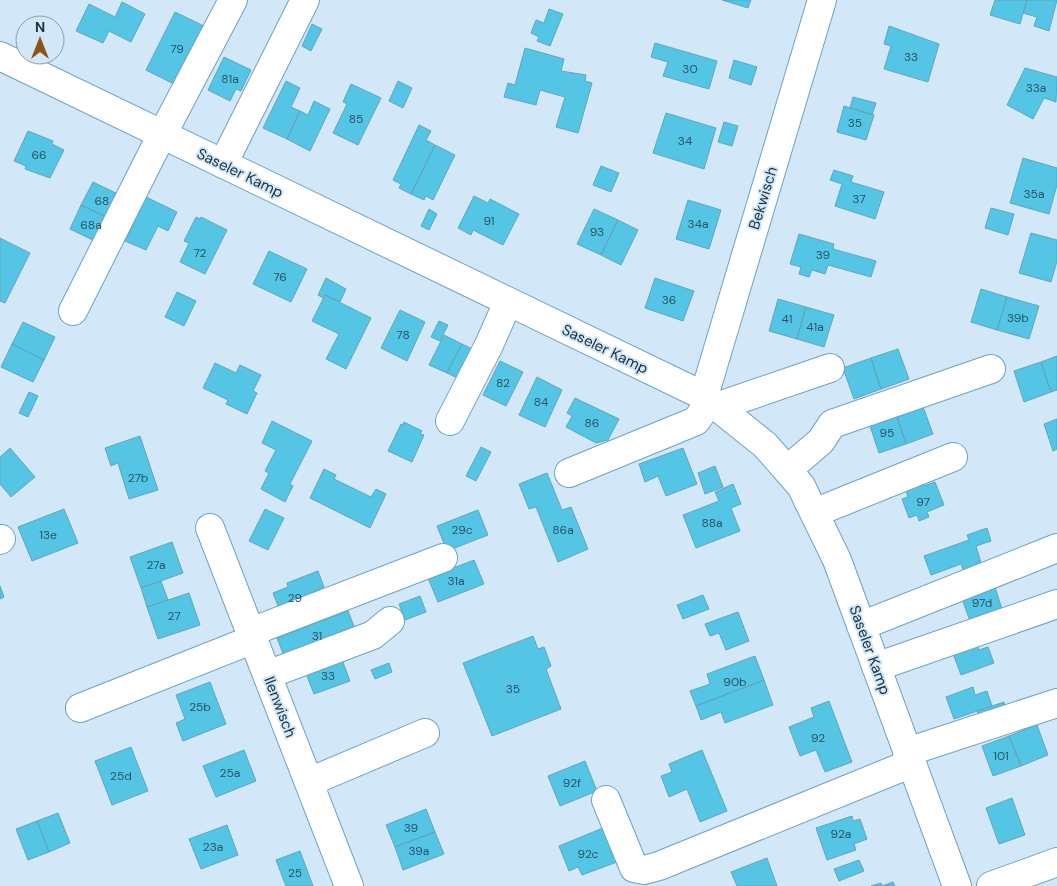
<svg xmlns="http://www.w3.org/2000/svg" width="1057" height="886" viewBox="0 0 1057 886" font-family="'DM Sans',sans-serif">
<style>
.building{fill:#54c5e5;stroke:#60a6bb}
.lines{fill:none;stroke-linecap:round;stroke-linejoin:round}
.minor-casing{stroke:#6ea2c6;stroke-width:30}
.minor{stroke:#fff;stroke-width:28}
.labels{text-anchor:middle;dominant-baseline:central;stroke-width:4;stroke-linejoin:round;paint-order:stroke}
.number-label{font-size:12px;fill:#285568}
.street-label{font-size:15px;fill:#1a303e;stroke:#d2e7f7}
</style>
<rect width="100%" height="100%" fill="#d2e7f7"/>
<path class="building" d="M722,0H751L748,8Z
M995,0H1027L1020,24L990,15Z
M1027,0H1057L1049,31L1034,26L1037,17L1023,13Z
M122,2L145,14L131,42L109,31L103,43L76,31L89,4L115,17Z
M549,9L563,14L550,46L537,41L539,37L531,33L536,20L544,23Z
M175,12L208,28L178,86L146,70Z
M312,24L322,29L311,51L302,46Z
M889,26L939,44L928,82L884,69L891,46L884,44Z
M655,43L717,61L709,89L663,76L668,62L651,57Z
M525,48L564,59L561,71L586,75L585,81L592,83L578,133L556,127L565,97L540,90L536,105L504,97L508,83L515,85Z
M224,57L251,70L241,91L236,89L230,101L208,90Z
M734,60L757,67L751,85L729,78Z
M1025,68L1057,77L1056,102L1044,98L1033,119L1007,105Z
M286,81L300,88L291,107L300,111L287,139L263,128Z
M398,81L412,88L403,108L389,101Z
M351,84L381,98L358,145L333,133L347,104L343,102Z
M853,97L876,103L872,115L850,108Z
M314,101L330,109L310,151L287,139L300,111L308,115Z
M844,106L874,115L866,140L837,132Z
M666,113L716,128L704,169L653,153Z
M724,122L738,126L732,146L718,142Z
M419,125L431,131L426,140L435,145L411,194L399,188L401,184L393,180Z
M28,131L53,141L52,144L64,150L50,178L25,169L26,166L14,161Z
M435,145L455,155L433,200L426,196L424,200L411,194Z
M1023,158L1057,168V185L1049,214L1010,203Z
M601,166L619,173L611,192L593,185Z
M834,170L853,176L851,182L884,192L875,219L835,206L842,184L830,180Z
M93,182L124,197L112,220L81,205Z
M474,196L488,203L490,199L519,214L503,245L473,230L471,235L458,228Z
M146,197L177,212L168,231L158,226L146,250L125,241Z
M688,200L721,210L709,249L676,239Z
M81,205L112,220L101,244L70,229Z
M991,208L1014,214L1008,235L985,228Z
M429,209L437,214L429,230L421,226Z
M594,209L618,220L601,255L577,244Z
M196,217L200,219L201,217L227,230L205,274L180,262L189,243L184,241Z
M618,220L638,230L621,265L601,255Z
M1031,233L1057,240V261L1051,282L1019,273Z
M799,234L834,244L833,249L876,261L871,277L828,265L825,274L812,270L809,277L799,274L801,267L790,264Z
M0,238L30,253L5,303L0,301Z
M269,251L307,269L291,302L253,284Z
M326,278L346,289L340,302L325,295L323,298L318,295Z
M655,278L694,291L683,321L645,308Z
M981,289L1007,297L997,330L971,322Z
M177,292L196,301L184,326L165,317Z
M325,295L371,318L346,369L326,359L339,334L312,321Z
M1007,297L1039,306L1029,339L997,330Z
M778,299L806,307L797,339L769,331Z
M806,307L834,315L824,347L797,339Z
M400,310L425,322L407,361L381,348Z
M439,321L448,325L440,341L431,337Z
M23,322L55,337L44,360L12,344Z
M444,335L462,344L447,373L429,365Z
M12,344L44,360L33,382L1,367Z
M462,344L480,353L466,382L447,373Z
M898,349L909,379L881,389L871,358Z
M1057,356V390L1051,392L1041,362Z
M871,358L881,389L854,399L843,368Z
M500,361L523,372L506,406L483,395Z
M1041,362L1051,392L1024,402L1014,371Z
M215,363L236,373L240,365L261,375L253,391L257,393L247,414L226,404L228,400L203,388Z
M537,377L562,390L545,427L519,415Z
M29,392L38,396L28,417L19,413Z
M575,398L619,419L608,440L596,443L566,427L572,416L567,413Z
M922,404L933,434L906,444L896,414Z
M896,414L906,444L879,453L869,423Z
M1057,419V449L1053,451L1044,424Z
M272,421L312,441L290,484L293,486L285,502L261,489L269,473L265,471L276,450L262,443Z
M404,422L422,431L420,434L424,435L412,462L388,451L401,424L403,425Z
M140,436L158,490L129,499L118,463L111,466L105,448Z
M481,447L491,452L476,481L466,476Z
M10,448L35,477L11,497L0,484V457Z
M683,448L697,484L666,496L658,476L645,482L639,464Z
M715,466L723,487L705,494L698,473Z
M324,469L336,475L334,479L371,497L376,489L386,494L370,528L310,498Z
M547,473L562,510L571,507L588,549L558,562L536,507L529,509L519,484Z
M922,480L924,486L935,482L944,505L927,512L929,517L919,521L917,515L909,518L902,499L908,497L905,487Z
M733,484L741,504L731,508L740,531L696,548L683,515L719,501L715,492Z
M64,509L78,543L32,561L18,527Z
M265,509L284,518L268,550L249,541Z
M478,510L488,535L447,551L437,526Z
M987,528L991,541L976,546L982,566L964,572L961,564L931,575L924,556L969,540L967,535Z
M172,542L183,573L141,588L130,557Z
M474,560L484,584L438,602L428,578Z
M318,571L324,587L313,592L317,602L282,616L273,593L288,587L287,583Z
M161,581L168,600L147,607L141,588Z
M994,584L1002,609L970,621L961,596Z
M0,586L4,597L0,599Z
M189,593L200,625L158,639L147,607Z
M703,595L709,609L683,619L677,605Z
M420,596L426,612L405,620L399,604Z
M348,611L357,634L286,661L277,638Z
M738,612L749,641L726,650L719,633L710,636L705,624Z
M533,636L538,649L544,647L551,666L546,669L561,709L492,736L463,663Z
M975,639L979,650L988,647L994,663L961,675L951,648Z
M755,656L764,680L696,706L690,691L710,684L707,674Z
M341,657L350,681L314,694L305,671Z
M389,663L392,672L375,679L371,670Z
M764,680L773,705L725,723L721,712L701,720L696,706Z
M210,682L226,724L183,741L176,723L185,719L176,695Z
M973,687L975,695L987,691L992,706L954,719L946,697Z
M829,701L852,762L825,772L816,750L800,756L789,727L814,717L811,708Z
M1004,702L1006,710L980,719L977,711Z
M1037,725L1048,755L1021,766L1009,736Z
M1009,736L1021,766L993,776L982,746Z
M131,747L148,791L112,805L95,761Z
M244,750L256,781L216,797L203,766Z
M702,750L727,811L700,822L687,789L669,797L661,776L672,772L669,764Z
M585,761L597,791L560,806L548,776Z
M1012,798L1025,835L999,844L986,808Z
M426,809L435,832L395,847L386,825Z
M58,813L70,843L49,852L37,821Z
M852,816L853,821L860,819L867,839L854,844L856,850L827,860L816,828Z
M37,821L49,852L28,860L16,829Z
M227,825L238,855L201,869L189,839Z
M603,828L617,862L582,875L578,867L569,871L559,846Z
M435,832L444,854L403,870L395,847Z
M300,851L313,886H286L276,860Z
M767,858L777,886H737L731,872Z
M859,860L864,871L839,881L834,869Z
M893,882L895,886H871L881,883L882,886Z"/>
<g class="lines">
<g class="minor-casing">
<path id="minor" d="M0,56L704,396L765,445L801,486L837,560L957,886
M223,164L305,0
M73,311L152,154L233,0
M704,396L822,0
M716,407L830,368
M450,421L489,345L508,302
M787,470L821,441L832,424L991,369
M569,473L696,421L710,401
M814,513L953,457
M210,528L349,886
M0,540L1,539
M861,626L1057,548
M251,632L443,558
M876,667L1057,604
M267,675L373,635L390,621
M80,708L254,639
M907,752L1057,703
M309,782L425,733
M606,800L634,868L644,870L659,866L912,763
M991,886L1057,862"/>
</g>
<use href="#minor" class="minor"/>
</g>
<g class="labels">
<g class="number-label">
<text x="177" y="49">79</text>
<text x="911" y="57">33</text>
<text x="690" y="69">30</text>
<text x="230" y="79">81a</text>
<text x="1036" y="88">33a</text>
<text x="356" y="119">85</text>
<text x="855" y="123">35</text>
<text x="685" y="141">34</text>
<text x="39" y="155">66</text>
<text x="1034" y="194">35a</text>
<text x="859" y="199">37</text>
<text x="102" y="201">68</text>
<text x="489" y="221">91</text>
<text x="698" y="224">34a</text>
<text x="91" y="225">68a</text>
<text x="597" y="232">93</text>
<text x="200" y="253">72</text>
<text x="823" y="255">39</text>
<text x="280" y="277">76</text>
<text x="669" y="300">36</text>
<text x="1018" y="318">39b</text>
<text x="787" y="319">41</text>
<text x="815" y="327">41a</text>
<text x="403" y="335">78</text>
<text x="503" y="383">82</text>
<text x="541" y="402">84</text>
<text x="592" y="423">86</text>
<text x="887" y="433">95</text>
<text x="138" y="478">27b</text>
<text x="923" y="502">97</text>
<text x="712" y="523">88a</text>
<text x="462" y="530">29c</text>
<text x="563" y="530">86a</text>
<text x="48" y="535">13e</text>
<text x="156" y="565">27a</text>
<text x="456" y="581">31a</text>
<text x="295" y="598">29</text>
<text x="982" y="603">97d</text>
<text x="174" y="616">27</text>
<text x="317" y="636">31</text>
<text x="328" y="676">33</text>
<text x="735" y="682">90b</text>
<text x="513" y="689">35</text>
<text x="200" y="707">25b</text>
<text x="818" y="738">92</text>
<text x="1001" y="756">101</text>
<text x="230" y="773">25a</text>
<text x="121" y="776">25d</text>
<text x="572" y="783">92f</text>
<text x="411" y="828">39</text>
<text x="841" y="834">92a</text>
<text x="213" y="847">23a</text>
<text x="419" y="851">39a</text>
<text x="588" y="854">92c</text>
<text x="295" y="873">25</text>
</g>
<g class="street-label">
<text transform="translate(240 173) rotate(26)">Saseler Kamp</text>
<text transform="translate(763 198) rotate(-73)">Bekwisch</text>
<text transform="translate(605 349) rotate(26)">Saseler Kamp</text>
<text transform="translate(870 650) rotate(70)">Saseler Kamp</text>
<text transform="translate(280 707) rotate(69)">Ilenwisch</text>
</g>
</g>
<g transform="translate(40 40)"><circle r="24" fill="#d2e7f7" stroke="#889ead"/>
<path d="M0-4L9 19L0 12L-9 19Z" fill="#8f5215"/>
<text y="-8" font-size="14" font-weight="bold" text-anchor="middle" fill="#1a303e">N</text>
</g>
</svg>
